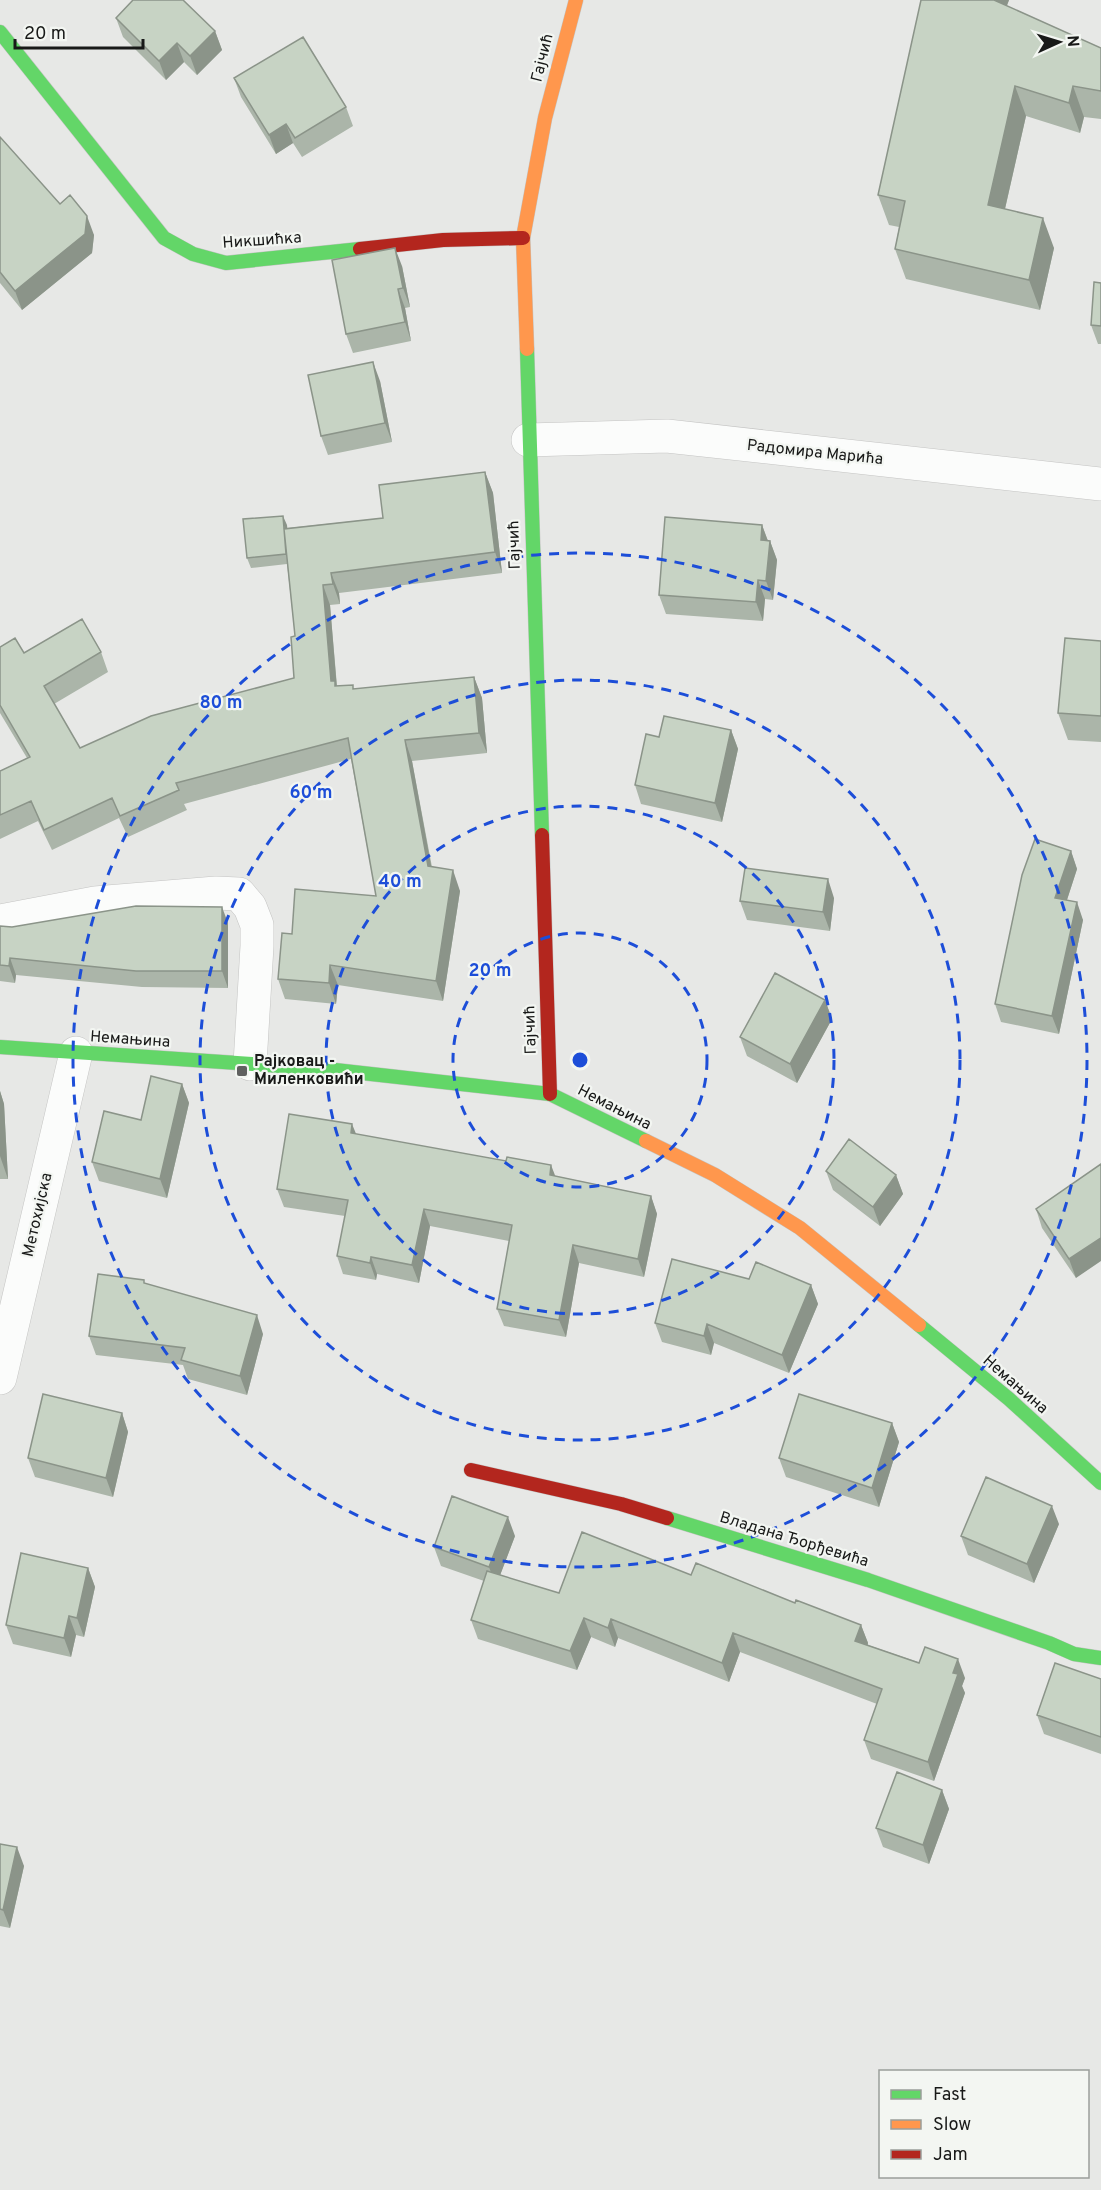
<svg xmlns="http://www.w3.org/2000/svg" width="1101" height="2190" viewBox="0 0 1101 2190" font-family="Overpass,sans-serif">
<style>
.lines{fill:none;stroke-linecap:round;stroke-linejoin:round}
.street-casing{stroke:#c4c4c3;stroke-width:34}
.fast-casing{stroke:#c4c4c3;stroke-width:15}
.slow-casing{stroke:#c4c4c3;stroke-width:15}
.jam-casing{stroke:#c4c4c3;stroke-width:15}
.street{stroke:#fbfcfb;stroke-width:33}
.fast{stroke:#63d668;stroke-width:14}
.slow{stroke:#ff974d;stroke-width:14}
.jam{stroke:#b3261e;stroke-width:14}
.wall{fill:#abb5a9}
.shaded-wall{fill:#8b9489}
.building{fill:#c7d3c4;stroke:#8b9489;stroke-width:1.5}
.ring{fill:none;stroke:#1d4ed8;stroke-width:3;stroke-dasharray:10 8}
.poi-dot{fill:#606160;stroke:#f3f6f2;stroke-width:2}
.labels{text-anchor:middle;dominant-baseline:central;stroke-width:4.5;stroke-linejoin:round;paint-order:stroke}
.street-label{font-size:16px;fill:#181918;stroke:#f3f6f2}
.poi-label{font-size:16px;font-weight:bold;fill:#181918;stroke:#f3f6f2;text-anchor:start}
.centre{fill:#1d4ed8;stroke:#f3f6f2;stroke-width:3}
.ring-label{font-size:18px;text-anchor:middle;font-weight:bold;fill:#1d4ed8;stroke:#f3f6f2;stroke-width:4.5;stroke-linejoin:round;paint-order:stroke}
</style>
<rect width="100%" height="100%" fill="#e7e8e6"/>
<g class="lines">
<g class="street-casing">
<path id="street" d="M528,440L667,436L1101,484
M0,921L95,903L216,893L239,894L250,907L257,925V946L250,1064
M0,1378L76,1053"/>
</g>
<g class="fast-casing">
<path id="fast" d="M0,32L164,238L193,254L226,263L360,249
M527,349L542,835
M0,1047L326,1069L550,1094L646,1141
M919,1325L1009,1399L1101,1483
M667,1518L868,1580L1049,1643L1074,1654L1101,1658"/>
</g>
<g class="slow-casing">
<path id="slow" d="M527,349L523,238L545,118L576,0
M646,1141L715,1175L800,1228L919,1325"/>
</g>
<g class="jam-casing">
<path id="jam" d="M360,249L443,240L523,238
M542,835L550,1094
M471,1470L621,1504L667,1518"/>
</g>
<use href="#street" class="street"/>
<use href="#fast" class="fast"/>
<use href="#slow" class="slow"/>
<use href="#jam" class="jam"/>
</g>
<path class="wall" d="M921,0H1009L1007,6L1101,48V119L1084,117L1080,133L1026,116L1005,209L1054,248L1040,310L906,279L895,249L899,227L889,225L878,195Z
M116,18L215,31L222,50L197,75L184,62L166,80L123,37Z
M234,78L346,107L353,126L302,157L293,143L276,154L241,97Z
M0,137L60,204L94,235L92,253L22,310L0,283Z
M402,266L410,307L405,308L411,341L353,353L346,334Z
M1101,283V344H1098L1091,325Z
M380,381L392,442L328,455L321,436Z
M485,472L493,493L502,573L339,593L340,604L330,605L337,686L355,689L474,677L482,698L487,753L412,761L432,867L460,891L443,1001L338,985L336,1004L285,999L278,979L292,934L376,896L351,759L184,804L187,810L128,837L119,818L52,850L38,821L0,839V771L27,758L0,713V647L24,653L101,652L108,672L54,704L80,748L294,678L295,636L287,564L251,568L247,558L287,525V528L383,518Z
M762,525L768,541H770L777,560L773,600L765,599L763,621L666,614L659,595Z
M1101,641V742L1068,740L1058,713Z
M731,730L738,749L722,822L641,804L635,785L659,737Z
M1071,851L1077,869L1067,900L1083,920L1059,1034L1001,1022L995,1004Z
M834,898L830,931L747,920L740,901Z
M228,923V988L142,987L16,975L15,983L0,981V926L12,927Z
M825,1000L832,1019L797,1083L747,1056L740,1037Z
M182,1084L189,1103L167,1198L99,1181L92,1162Z
M0,1091L4,1104L8,1179H0Z
M356,1134L651,1196L657,1214L644,1277L579,1263L566,1337L504,1326L497,1309L509,1241L430,1226L419,1283L377,1274L376,1280L343,1274L337,1256L345,1216L284,1207L277,1189Z
M1101,1164L1076,1278L1042,1228L1036,1209Z
M826,1171L896,1175L903,1194L880,1226L833,1190Z
M749,1279L811,1285L818,1304L789,1373L714,1343L711,1355L662,1342L655,1323Z
M145,1284L263,1334L247,1395L188,1379L183,1365L96,1355L89,1336Z
M122,1413L128,1432L113,1497L35,1477L28,1458Z
M892,1423L899,1442L879,1507L786,1477L779,1458Z
M1059,1524L1034,1583L968,1555L961,1536Z
M515,1536L500,1575L559,1593L691,1575L795,1603L861,1625L868,1643V1645L965,1678L962,1686L965,1693L934,1781L871,1759L864,1740L877,1704L740,1652L729,1682L618,1638L615,1647L591,1637L577,1670L478,1639L471,1620L484,1581L441,1566L434,1547Z
M88,1568L95,1587L84,1637L76,1635L71,1657L13,1644L6,1625Z
M1101,1679V1754L1044,1734L1037,1715Z
M942,1790L949,1809L929,1864L883,1847L876,1828Z
M0,1844L24,1866L10,1928L0,1926Z"/>
<path class="shaded-wall" d="M988,0H1009L998,27Z
M215,31L222,50L197,75L190,56Z
M177,43L184,62L166,80L159,61Z
M1015,86L1026,116L999,235L988,205Z
M1073,86L1084,117L1080,133L1069,103Z
M286,124L293,143L276,154L269,135Z
M87,216L94,235L92,253L22,310L15,291Z
M1043,218L1054,248L1040,310L1029,280Z
M395,248L402,266L410,307L403,288Z
M398,289L405,308L411,341L405,322Z
M373,362L380,381L392,442L385,423Z
M485,472L493,493L502,573L495,552Z
M283,516L287,525L291,563L287,554Z
M762,525L769,544L761,540Z
M770,541L777,560L773,600L766,581Z
M331,573L339,593L340,604L333,584Z
M758,580L765,599L763,621L756,602Z
M323,585L330,605L337,689L331,681Z
M474,677L482,698L487,753L479,733Z
M731,730L738,749L722,822L715,803Z
M405,740L412,761L435,887L428,866Z
M1071,851L1077,869L1062,915L1055,898Z
M453,870L460,891L443,1001L436,981Z
M828,879L834,898L830,931L823,912Z
M1077,902L1083,920L1059,1034L1052,1016Z
M222,907L228,923V988L222,971Z
M10,958L16,975L15,983L9,966Z
M330,965L338,985L336,1004L329,983Z
M825,1000L832,1019L797,1083L790,1064Z
M182,1084L189,1103L167,1198L160,1179Z
M0,1091L4,1104L8,1179L0,1156Z
M352,1124L359,1141L351,1133Z
M551,1165L558,1183L550,1175Z
M896,1175L903,1194L880,1226L873,1207Z
M651,1196L657,1214L644,1277L638,1259Z
M424,1209L430,1226L419,1283L412,1265Z
M1101,1238V1261L1076,1278L1069,1259Z
M573,1245L579,1263L566,1337L559,1320Z
M371,1257L377,1274L376,1280L370,1263Z
M811,1285L818,1304L789,1373L782,1355Z
M257,1315L263,1334L247,1395L240,1376Z
M707,1324L714,1343L711,1355L704,1336Z
M122,1413L128,1432L113,1497L106,1478Z
M892,1423L899,1442L879,1507L872,1488Z
M1052,1506L1059,1524L1034,1583L1027,1564Z
M508,1517L515,1536L496,1586L489,1567Z
M88,1568L95,1587L84,1637L77,1618Z
M69,1616L76,1635L71,1657L64,1638Z
M584,1618L591,1637L577,1670L570,1651Z
M611,1619L618,1638L615,1647L608,1628Z
M861,1625L868,1643L862,1660L855,1641Z
M733,1633L740,1652L729,1682L722,1663Z
M958,1659L965,1678L962,1686L965,1693L934,1781L928,1762L953,1673Z
M942,1790L949,1809L929,1864L923,1845Z
M17,1847L24,1866L10,1928L3,1910Z"/>
<path class="building" d="M133,0H183L215,31L190,56L177,43L159,61L116,18Z
M921,0H994L1101,48V91L1073,86L1069,103L1015,86L988,205L1043,218L1029,280L895,249L905,201L878,195Z
M303,37L346,107L295,138L286,124L269,135L234,78Z
M0,137L60,204L70,195L87,216L85,234L15,291L0,272Z
M395,248L403,288L398,289L405,322L346,334L332,260Z
M1094,282L1101,283V326L1091,325Z
M373,362L385,423L321,436L308,375Z
M485,472L495,552L331,573L333,584L323,585L331,681H335V686L353,685V689L474,677L479,733L405,740L428,866L453,870L436,981L330,965L329,983L278,979L282,933L292,934L295,889L376,896L348,738L176,783L179,790L120,816L112,798L44,830L31,801L0,815V771L30,757L0,705V647L15,638L24,653L82,619L101,652L44,686L80,748L151,716L294,678L291,637L295,636L284,529L383,518L379,485Z
M283,516L286,554L247,558L243,519Z
M665,517L762,525L761,540L770,541L766,581L758,580L756,602L659,595Z
M1065,638L1101,641V716L1058,713Z
M664,716L731,730L715,803L635,785L646,734L659,737Z
M1035,839L1071,851L1055,898L1077,902L1052,1016L995,1004L1022,875Z
M745,868L828,879L823,912L740,901Z
M136,906L222,907V971H136L10,958L9,966L0,965V926L12,927Z
M775,973L825,1000L790,1064L740,1037Z
M151,1076L182,1084L160,1179L92,1162L104,1111L141,1120Z
M289,1114L352,1124L351,1133L506,1161L507,1157L551,1165L550,1175L651,1196L638,1259L573,1245L559,1320L497,1309L512,1225L424,1209L412,1265L371,1257L370,1263L337,1256L348,1200L277,1189Z
M849,1139L896,1175L873,1207L826,1171Z
M1101,1164V1238L1069,1259L1036,1209Z
M672,1259L749,1279L756,1262L811,1285L782,1355L707,1324L704,1336L655,1323Z
M98,1274L144,1280V1283L257,1315L240,1376L181,1360L185,1348L89,1336Z
M43,1394L122,1413L106,1478L28,1458Z
M799,1394L892,1423L872,1488L779,1458Z
M986,1477L1052,1506L1027,1564L961,1536Z
M452,1496L508,1517L489,1567L434,1547Z
M582,1532L691,1575L696,1563L795,1603L796,1600L861,1625L855,1641L919,1663L925,1647L958,1659L953,1673L958,1674L928,1762L864,1740L882,1689L733,1633L722,1663L611,1619L608,1628L584,1618L570,1651L471,1620L487,1571L559,1593Z
M21,1553L88,1568L77,1618L69,1616L64,1638L6,1625Z
M1055,1663L1101,1679V1737L1037,1715Z
M897,1772L942,1790L923,1845L876,1828Z
M0,1844L17,1847L3,1910L0,1909Z"/>
<g class="ring">
<circle cx="580" cy="1060" r="127"/>
<circle cx="580" cy="1060" r="254"/>
<circle cx="580" cy="1060" r="380"/>
<circle cx="580" cy="1060" r="507"/>
</g>
<rect class="poi-dot" x="236" y="1065" width="12" height="12" rx="3"/>
<g class="labels">
<g class="street-label">
<text transform="translate(543 58) rotate(-76)">Гајчић</text>
<text transform="translate(262 241) rotate(-4)">Никшићка</text>
<text transform="translate(815 453) rotate(6)">Радомира Марића</text>
<text transform="translate(515 545) rotate(-92)">Гајчић</text>
<text transform="translate(531 1030) rotate(-92)">Гајчић</text>
<text transform="translate(130 1040) rotate(4)">Немањина</text>
<text transform="translate(614 1108) rotate(27)">Немањина</text>
<text transform="translate(38 1215) rotate(-77)">Метохијска</text>
<text transform="translate(1015 1385) rotate(41)">Немањина</text>
<text transform="translate(794 1540) rotate(17)">Владана Ђорђевића</text>
</g>
<g class="poi-label">
<text x="254" y="1062">Рајковац -<tspan x="254" dy="18">Миленковићи</tspan></text>
</g>
</g>
<circle cx="580" cy="1060" r="9" class="centre"/>
<g class="ring-label">
<text x="221" y="708">80 m</text>
<text x="311" y="798">60 m</text>
<text x="400" y="887">40 m</text>
<text x="490" y="976">20 m</text>
</g>
<rect x="879" y="2070" width="210" height="108" fill="#f3f6f2" stroke="#9b9e9b" stroke-width="1.5"/>
<rect x="891" y="2090" width="30" height="9" fill="#63d668" stroke="#9b9e9b" stroke-width="1.5"/>
<text x="933" y="2100" font-size="18" fill="#181918">Fast</text>
<rect x="891" y="2120" width="30" height="9" fill="#ff974d" stroke="#9b9e9b" stroke-width="1.5"/>
<text x="933" y="2130" font-size="18" fill="#181918">Slow</text>
<rect x="891" y="2150" width="30" height="9" fill="#b3261e" stroke="#9b9e9b" stroke-width="1.5"/>
<text x="933" y="2160" font-size="18" fill="#181918">Jam</text>
<g transform="translate(1059 42) rotate(86)" stroke="#f3f6f2" stroke-width="4.5" paint-order="stroke">
<path d="M0-4.5L10 22L0 15L-10 22Z" fill="#181918"/>
<text y="-9" font-size="16" font-weight="bold" text-anchor="middle" fill="#181918">N</text>
</g>
<path d="M15 39v9h128v-9" fill="none" stroke="#181918" stroke-width="3"/>
<text x="24" y="39" font-size="18" fill="#181918" stroke="#f3f6f2" stroke-width="4.5" paint-order="stroke">20 m</text>
</svg>
